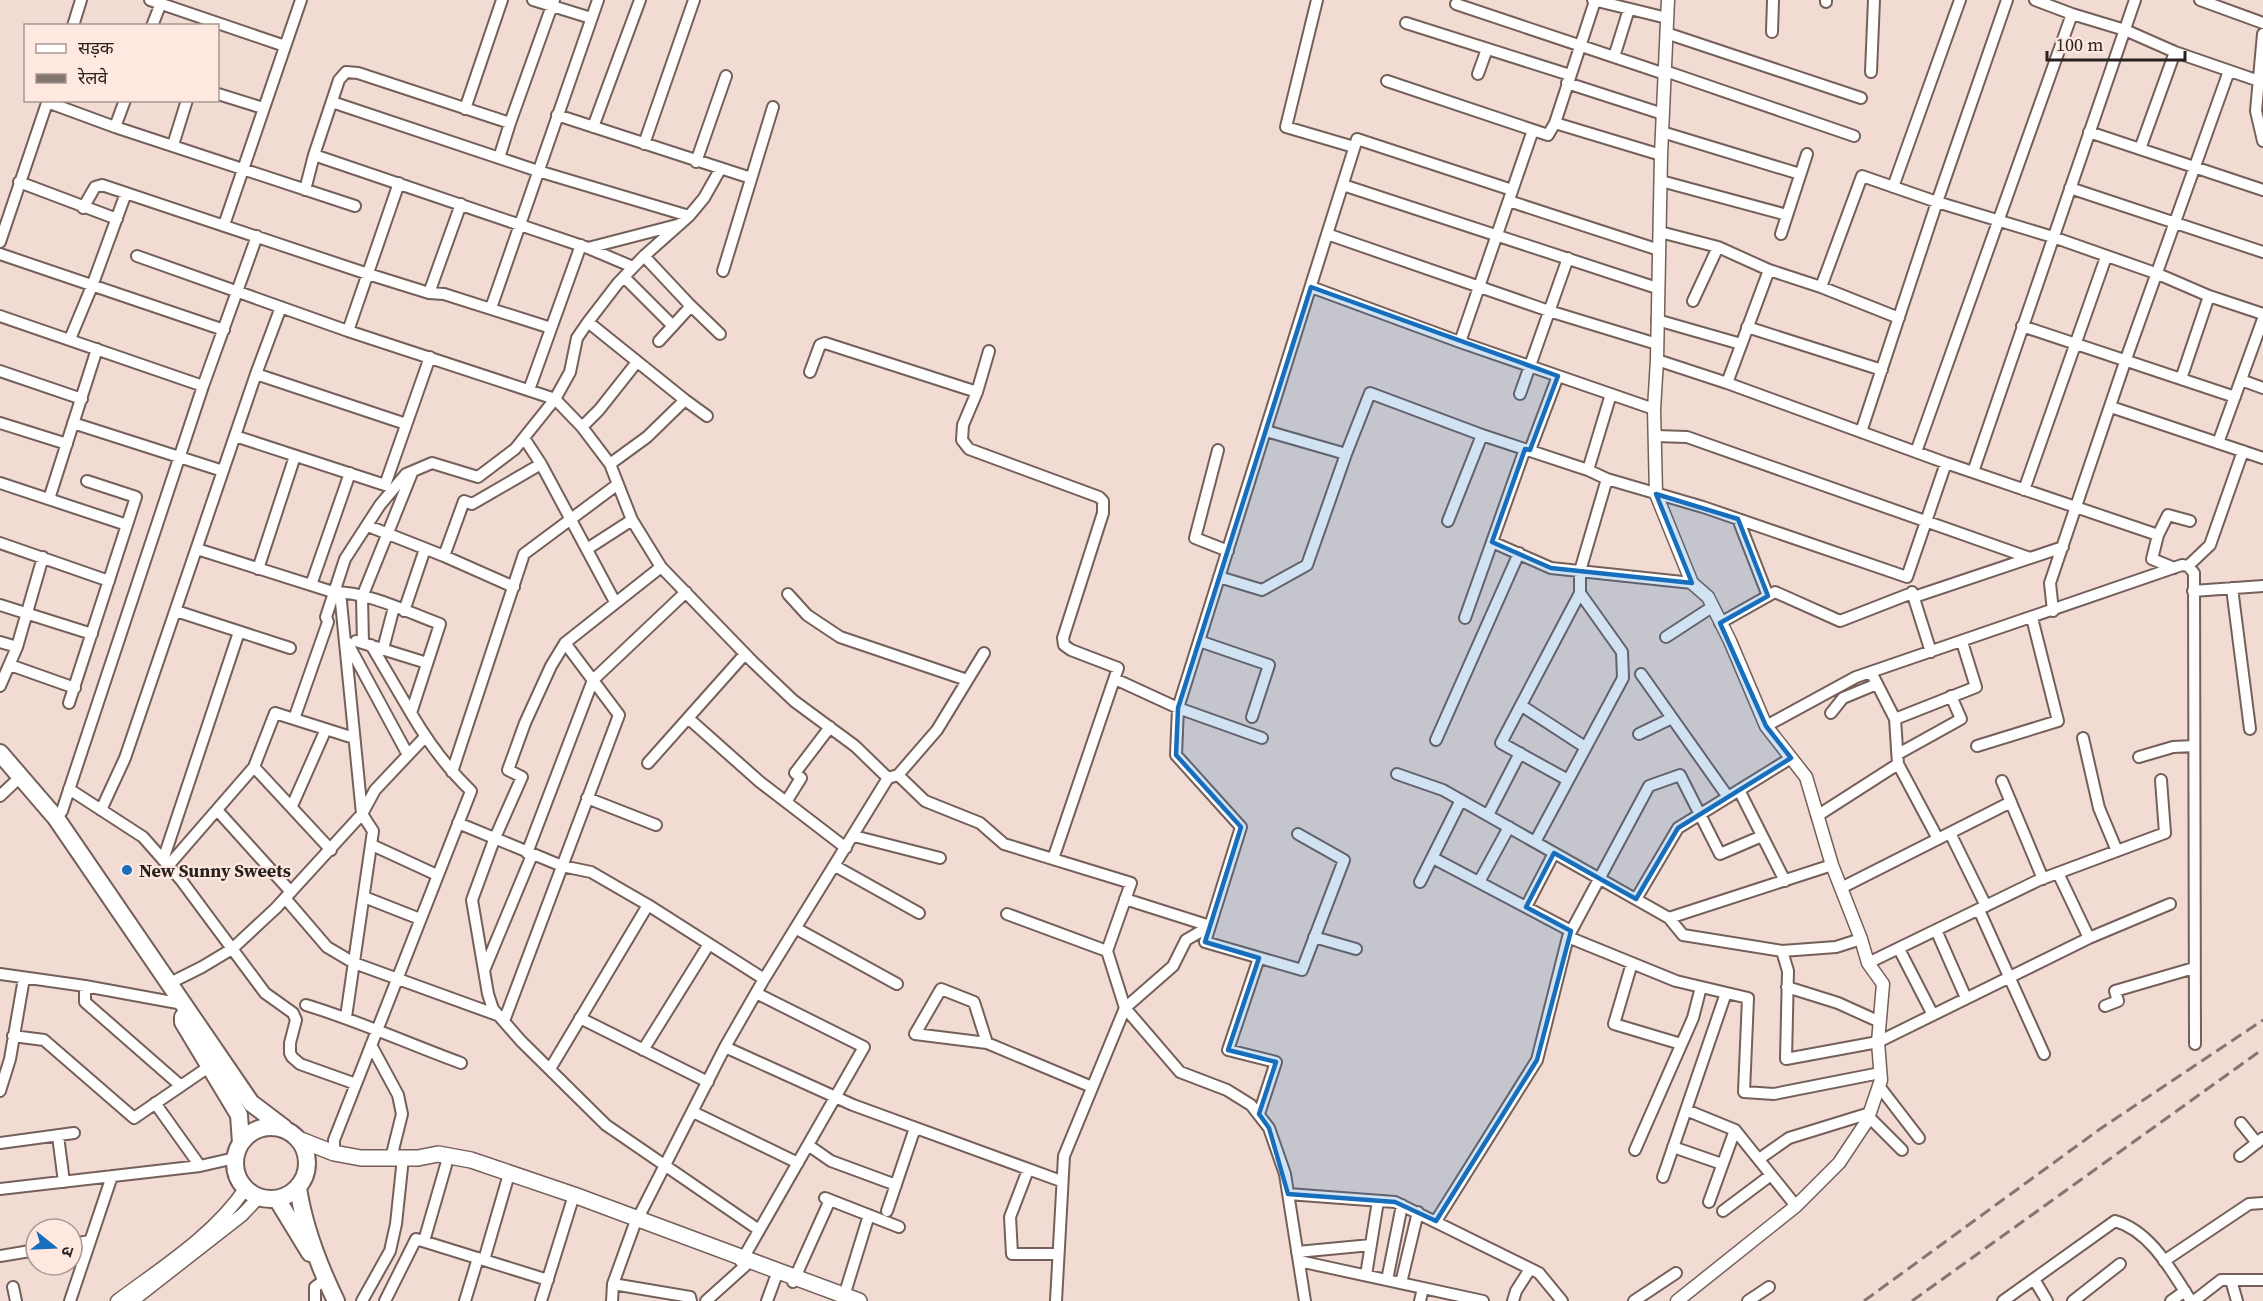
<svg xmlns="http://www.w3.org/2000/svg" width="2263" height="1301" viewBox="0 0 2263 1301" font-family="'Source Serif 4','Noto Sans Devanagari',serif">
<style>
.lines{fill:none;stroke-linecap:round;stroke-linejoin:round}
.minor-casing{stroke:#746059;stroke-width:14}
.tertiary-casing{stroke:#746059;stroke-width:15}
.secondary-casing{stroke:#746059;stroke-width:18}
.primary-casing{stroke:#746059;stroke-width:20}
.minor{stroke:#fff;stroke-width:10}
.tertiary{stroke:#fff;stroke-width:12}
.secondary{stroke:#fff;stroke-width:15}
.primary{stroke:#fff;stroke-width:16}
.rail{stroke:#83756f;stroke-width:3;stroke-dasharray:12 6;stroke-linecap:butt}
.marked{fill:#176ebc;fill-opacity:0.2;stroke:#176ebc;stroke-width:4.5;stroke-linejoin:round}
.poi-dot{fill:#176ebc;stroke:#ffe8e0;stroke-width:2}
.labels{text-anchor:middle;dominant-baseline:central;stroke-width:4.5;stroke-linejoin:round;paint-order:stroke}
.poi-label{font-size:18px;font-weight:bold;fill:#29211e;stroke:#ffe8e0;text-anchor:start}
</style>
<rect width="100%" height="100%" fill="#f1dbd3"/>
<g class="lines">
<g class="minor-casing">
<path id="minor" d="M150,0L285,46
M533,0L591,18
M1317,0L1286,127L1354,147
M1593,0L1667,18
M2035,0L2072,14L2125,30L2175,52L2259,81
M2200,0L2263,23
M1826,2V0
M1456,4L1665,74
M1406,23L1570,75
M73,26L81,0
M152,26L161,3
M1772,32L1773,0
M1666,33L1861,98
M2263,34L2256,111L2263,141
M1614,57L1629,9
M1665,71L1854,136
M1871,72L1874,0
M1478,74L1487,49
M1387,81L1548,135L1555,123L1595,1
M1567,83L1663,114
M218,94L263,108
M47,102L115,127L355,206
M332,102L538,171L689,216
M465,109L502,0
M557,115L751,178
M1555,123L1661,155
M115,127L125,100
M593,127L640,0
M1662,132L1800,174
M2089,132L2263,190
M644,144L694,0
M173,145L187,100
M2140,149L2175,52
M314,155L588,248L677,225
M499,158L510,123
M696,162L726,76
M1661,181L1787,215
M19,182L117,219
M1343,185L1657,288
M1893,187L1960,0
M2070,188L2263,252
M305,190L314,155L339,80L346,72L358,73L510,123L554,0
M1509,201L1659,250
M83,208L95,187L102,185L368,274L429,293L444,294L551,328
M224,225L301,0
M1660,232L1718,247L1769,270L1821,287L1899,318
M1327,234L1549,311L1657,344
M1781,234L1807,154
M0,242L48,100
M588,248L633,267
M0,254L224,330
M137,256L348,331L555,399L582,427L610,464L632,520L661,567L753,662L794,701L855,746L888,778L898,775L925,801L980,823L1004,844L1131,883L1107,951L1125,1008L1180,1072L1227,1090L1251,1105L1269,1128L1285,1174L1305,1301
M644,256L688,303L720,334
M723,271L773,107
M624,277L673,326
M1311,287L1460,342L1654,409
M1821,287L1862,176L1937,202L2053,237L2158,274L2209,296L2263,314
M429,293L461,204
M1693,301L1718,247
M491,308L598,0
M0,316L203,386
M1657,320L1741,344
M588,322L685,400L647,437L610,464
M2022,326L2235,397
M1747,327L1882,370
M348,331L399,183
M70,339L92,286L126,193
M659,341L691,306
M1460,342L1533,130
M989,351L977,392L963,425L962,440L969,449L1099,497L1103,501V513L1063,638L1064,645L1071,650L1118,668L1053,859
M1657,360L1727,383L1946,463L2158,535L2152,559L2174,568
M0,371L82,399
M810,372L820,345L825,343L977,392
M256,374L406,424
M2181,379L2209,296
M2241,380L2263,388
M1727,383L1769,270
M529,390L581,245
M1520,394L1568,258
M685,400L707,416
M2111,407L2263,458
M0,423L67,444
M73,423L223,471
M582,427L599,410L637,362
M1266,431L1346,454
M1861,432L1937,202L2007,0
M235,436L385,485L430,357
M1655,436L1687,437L2030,558
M524,438L541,464L615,602
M2218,443L2263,319
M1218,450L1195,538L1228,551
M1530,450L1558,376
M1916,452L2072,14
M1588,470L1611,394
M1973,472L2135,0
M0,483L127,525
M2024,490L2106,257
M49,499L97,349
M1738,519L1768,596
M1448,521L1482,435
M368,526L444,556L514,587
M2158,535L2168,515L2190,521
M1492,542L1551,568L1692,583
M0,543L109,581
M197,549L333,592C369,592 407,612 440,624L411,713C428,742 447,768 471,791L334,1140V1153
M587,549L632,520
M444,556L464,501L472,504L541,464
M2188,566L2194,573L2195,1044
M661,567L565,643L551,666L525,723L508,770L522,777L494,840L472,900L488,994L493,1009L521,1041L606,1125L759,1230
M258,569L295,456
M1219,577L1262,590L1307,565L1346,454L1370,393L1482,435L1588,470L1607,479L1703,507L1907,577L1946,463
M311,585L350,473
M2232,588L2250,729
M2193,591L2263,586
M340,592L362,814L373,831L346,1017
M1912,592L1931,652
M788,594L807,615L840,637L967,680
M1914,597L2063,547
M0,605L92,634
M176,611L290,648
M404,611L425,549
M2053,611L2050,583L2126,359L2229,71
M1465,618L1525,449
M1720,623L1775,592L1840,621L1912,593
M1666,637L1712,607
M356,641L427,663
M1199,641L1269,665L1252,717
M0,642L17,647
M347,642L408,755
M363,643L362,597L412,473
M371,645L411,713
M383,649L394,607
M10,665L75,688
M1641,674L1728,797
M1115,679L1178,708L1262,738
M0,686L17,647L43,557
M69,703L136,497L87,481
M1522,706L1585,747
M1831,713L1843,698L1877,684
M688,718L760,782L846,848
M294,719L328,622L326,617L345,559L380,505L406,474L432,463L478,477L515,449L555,399L570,372L577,338L588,322L618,283L644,256L689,216L704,198L721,168
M1895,719L1976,687L1962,642
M1766,726L1856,677L2182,565L2188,566L2210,545L2243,451
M1639,734L1672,718
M2083,738L2099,808L2117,851
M1436,740L1519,553
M1977,746L2058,721L2032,618
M1898,754L1961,719L1951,696
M2139,757L2173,747L2194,746
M648,763L745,654
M1898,764L1938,839
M254,767L331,850
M452,772L524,554L618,484
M1397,774L1443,790L1669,918L1683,935L1782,951L1836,947L1861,939
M898,775L937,730L984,653
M1568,780L1501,743L1580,593V571L1607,479
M2002,781L2043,879
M69,789L143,837L181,880L265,993L293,1013L296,1020L290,1043V1053L292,1057L300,1064L356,1084
M1739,790L1785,881
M0,796L20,777
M587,798L656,825
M786,802L801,778L795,773L830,727
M292,806L326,729
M101,810L125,758L256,374L281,307
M217,810L291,892
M1488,815L1520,753
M1817,816L1898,764L1895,719L1871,672
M56,818L62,811L203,386L257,236
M458,823L562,866L591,872L648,905L764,979
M1950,833L1986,906
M1298,834L1344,860L1302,970L1205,942L1241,827L1176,755L1178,708L1357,139L1512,190
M854,836L940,858
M1535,842L1623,678L1622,652L1580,593
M372,845L437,875
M527,853L593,680L686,592
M1433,858L1571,931
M163,860L239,632
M168,866L254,767L275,713L354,738
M835,866L919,913
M2058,873L2089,938
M1420,882L1461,800
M1479,882L1509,827
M1841,888L2011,802
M364,897L420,919
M285,898L327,947L354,963L500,1016
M1125,899L1210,926
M1636,899L1678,828L1791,758
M1526,907L1554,853
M1979,910L2044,1054
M1007,914L1107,951
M1669,918L1832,865
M797,929L897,984
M1936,930L1966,998
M1314,937L1356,949
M1568,937L1676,981L1748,998L1744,1092L1774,1094L1880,1073
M1899,949L1933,1015
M1782,951L1788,971L1786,1059L1878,1042L2089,938L2170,904
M1259,958L1228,1050L1276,1062L1259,1114
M1632,963L1614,1024L1681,1044
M1868,963L2039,880L2165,833L2161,780
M485,968L532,855
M0,974L85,986L183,1004
M170,983L202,967L232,949L276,908L362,814L375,790L425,737
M85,986V1002L181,1086
M1787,987L1838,1003L1880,1022
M306,1005C359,1021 409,1044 461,1063
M2105,1006L2118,1001L2115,991L2194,968
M580,1018L708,1082
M504,1021L619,715L565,643
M13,1036L44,1040L134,1118L210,1066
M987,1043L974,1002L941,989L915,1034L987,1043L1092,1087
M371,1045L398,1095L402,1114L391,1158
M725,1047L853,1105L1061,1181
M643,1050L709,944
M550,1069L648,905
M1879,1086L1919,1138
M0,1091L10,1059L24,978
M155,1103L200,1166
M1686,1110L1735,1130L1796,1206
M693,1112L798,1163
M1869,1117L1902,1150
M2241,1123L2257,1143
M58,1136L64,1182
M0,1143L74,1133
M808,1145L831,1161L896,1185
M1673,1147L1722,1164
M1635,1150L1693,1018L1701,987
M2240,1156L2263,1138
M1759,1159L1789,1138L1870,1113
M1028,1170L1010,1217L1012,1254H1058
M1663,1177L1726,993
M0,1189L200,1166L235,1158
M1288,1194L1395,1202L1539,1273L1562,1301
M825,1198L899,1227
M1709,1202L1735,1130
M887,1211L915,1128
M1723,1211L1771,1175
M1436,1221L1537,1060L1568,937L1649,786L1680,775L1720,854L1762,836
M424,1241L446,1165
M72,1244L90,1241
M1297,1252L1371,1245
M0,1256L36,1250
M484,1260L507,1181
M1299,1261L1483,1301
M2164,1261L2249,1204L2263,1203
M741,1262L864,1047L756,993
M1366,1275L1378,1201
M2034,1279L2047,1301
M1387,1280L1402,1205
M2231,1280L2237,1301
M793,1282L830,1200
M1401,1283L1418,1212
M613,1284L690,1297L691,1301
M13,1287L16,1301
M844,1296L869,1215
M70,1301L112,1176
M315,1301V1287L326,1279
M362,1301L390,1251L396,1224L403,1158
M385,1301L416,1239L548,1280
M465,1301L478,1258
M541,1301L574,1195
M612,1301L613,1284L634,1226L725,1047L764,979L888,778
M706,1301L745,1266
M767,1301L778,1271
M1056,1301L1064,1156L1125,1008L1173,966L1186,940L1210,926
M1420,1301L1423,1288
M1513,1301L1516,1291L1530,1269
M1634,1301L1676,1273
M1748,1301L1769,1287
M2003,1301L2115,1221C2151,1231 2172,1272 2191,1301
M2073,1301L2120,1264
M2171,1301L2185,1291
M2194,1301L2221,1280H2263"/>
</g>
<g class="tertiary-casing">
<path id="tertiary" d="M1668,0L1661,155L1657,360L1654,409L1656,494L1692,583L1708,597L1730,641L1766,726L1806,777L1832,865L1861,939L1868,963L1883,984L1878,1042L1881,1080L1867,1121L1839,1163L1796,1206L1677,1301
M117,1301C161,1268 214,1235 245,1189
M132,1301L242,1215L259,1197"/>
</g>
<g class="secondary-casing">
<path id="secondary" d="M301,1140L334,1153L361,1158H418L438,1154L471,1160L574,1195L859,1301"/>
</g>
<g class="primary-casing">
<path id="primary" d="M0,753L56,818L251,1103L284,1128
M183,1017V1022L239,1115L241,1143
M235 1163a36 36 0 1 1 72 0a36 36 0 1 1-72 0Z
M298,1188C304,1227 319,1266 336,1301
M277,1199L310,1253"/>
</g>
<use href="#minor" class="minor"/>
<use href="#tertiary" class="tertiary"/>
<use href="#secondary" class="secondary"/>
<use href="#primary" class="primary"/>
<path class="rail" d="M1864,1301L2100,1129L2263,1020
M1912,1301L2263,1049"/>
</g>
<path class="marked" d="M1311,287L1558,376L1530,450L1525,449L1492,542L1551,568L1692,583L1656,494L1738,519L1768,596L1720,623L1766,726L1791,758L1678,828L1636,899L1554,853L1526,907L1571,931L1537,1060L1436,1221L1395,1202L1288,1194L1269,1128L1259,1114L1276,1062L1228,1050L1259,958L1205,942L1241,827L1176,755L1178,708Z"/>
<circle class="poi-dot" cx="127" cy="870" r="6"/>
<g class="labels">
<g class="poi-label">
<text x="139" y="870">New Sunny Sweets</text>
</g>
</g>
<rect x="24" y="24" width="195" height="78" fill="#ffe8e0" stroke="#a99892" stroke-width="1.5"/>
<rect x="36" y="44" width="30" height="9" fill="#ffffff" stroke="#a99892" stroke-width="1.5"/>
<text x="78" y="54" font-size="18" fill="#29211e">सड़क</text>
<rect x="36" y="74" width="30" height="9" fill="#83756f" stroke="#a99892" stroke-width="1.5"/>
<text x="78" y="84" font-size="18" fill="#29211e">रेलवे</text>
<g transform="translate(54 1247) rotate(108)"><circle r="28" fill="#ffe8e0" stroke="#a99892" stroke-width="1.5"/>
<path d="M0-4.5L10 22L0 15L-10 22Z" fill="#176ebc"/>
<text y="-9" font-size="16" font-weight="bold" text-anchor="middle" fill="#29211e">उ</text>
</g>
<path d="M2047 51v9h138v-9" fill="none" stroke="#29211e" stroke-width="3"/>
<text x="2056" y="51" font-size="18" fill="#29211e" stroke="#ffe8e0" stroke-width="4.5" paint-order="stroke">100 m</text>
</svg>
